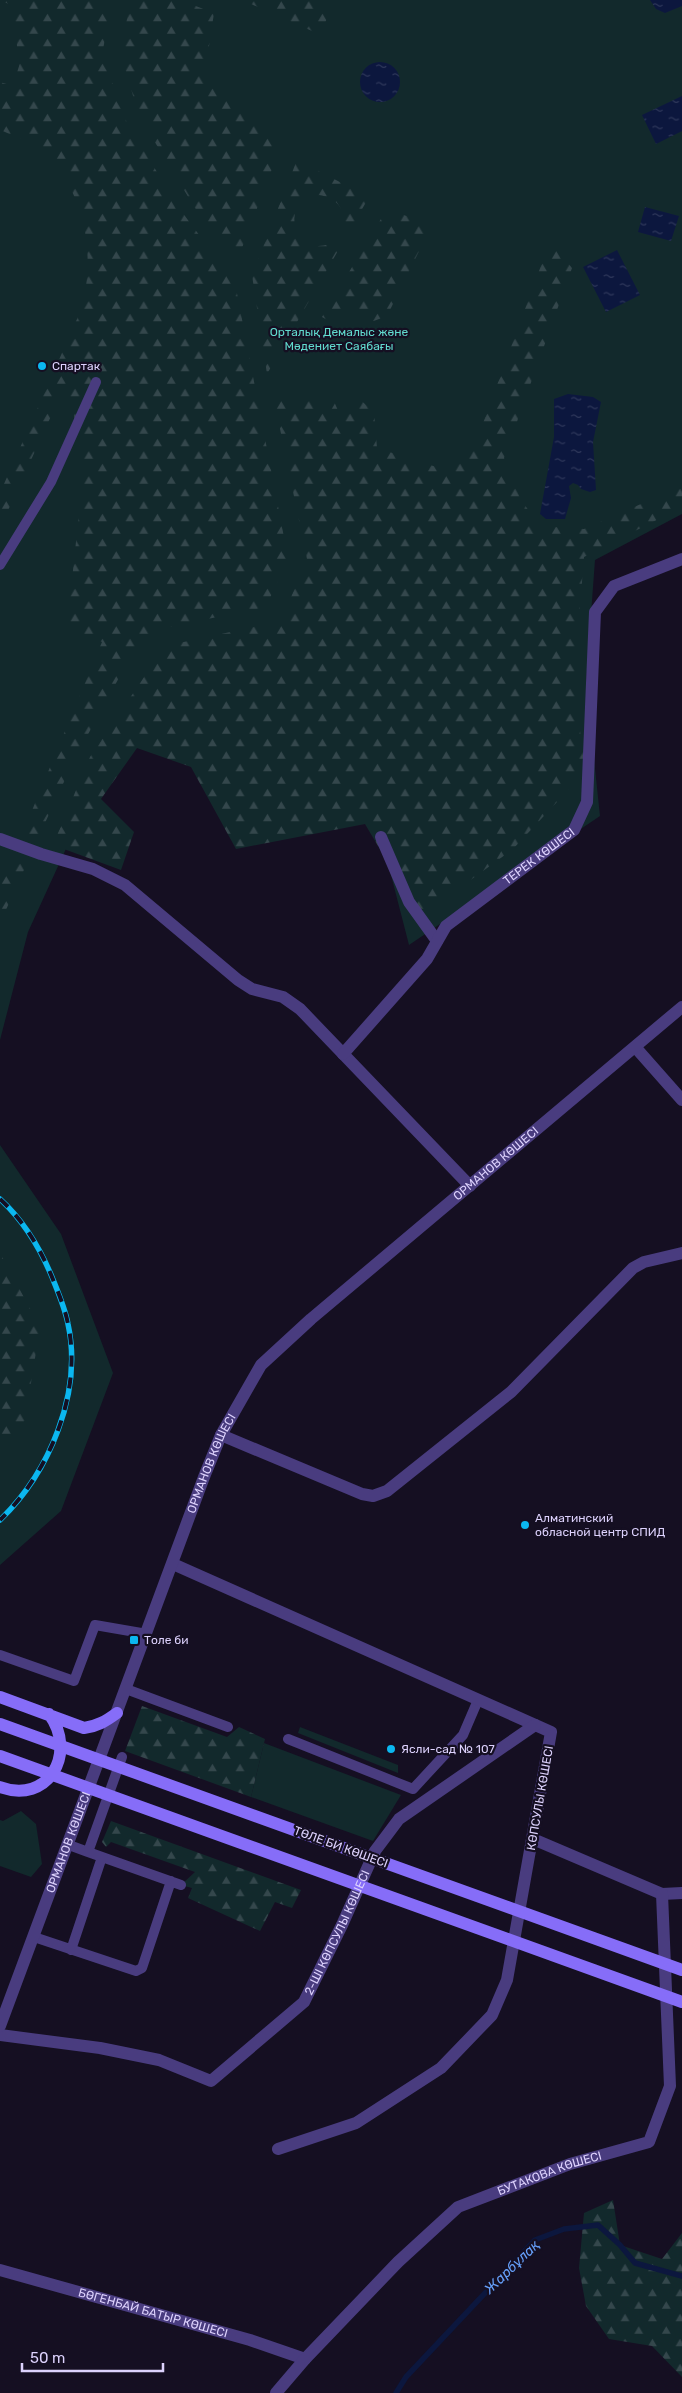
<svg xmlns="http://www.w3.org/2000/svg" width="682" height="2393" viewBox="0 0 682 2393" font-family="Rubik,sans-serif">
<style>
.green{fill:#12292c}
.forest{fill:url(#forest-firs);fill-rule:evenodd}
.water{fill:url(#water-ripples)}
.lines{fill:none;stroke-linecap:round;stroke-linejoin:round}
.stream{stroke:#0c173e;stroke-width:5.5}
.service{stroke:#493c7f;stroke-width:10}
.minor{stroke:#493c7f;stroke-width:12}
.tertiary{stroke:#493c7f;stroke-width:12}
.secondary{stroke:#866df8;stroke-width:12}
.rail-casing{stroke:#0bb7f0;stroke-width:5.5}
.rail{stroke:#150f22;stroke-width:4;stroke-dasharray:11;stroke-linecap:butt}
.secondary-bridge{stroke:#866df8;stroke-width:12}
.poi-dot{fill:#0bb7f0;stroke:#150f22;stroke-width:2}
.labels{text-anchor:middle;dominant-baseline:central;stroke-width:4.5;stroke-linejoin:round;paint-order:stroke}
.park-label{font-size:12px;fill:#61dace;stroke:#150f22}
.poi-label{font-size:12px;fill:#ddd2fd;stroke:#150f22;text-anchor:start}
.street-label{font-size:12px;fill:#ddd2fd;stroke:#150f22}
.water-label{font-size:14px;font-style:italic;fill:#659ef8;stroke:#150f22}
</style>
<defs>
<pattern id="forest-firs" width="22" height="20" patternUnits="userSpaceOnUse" patternTransform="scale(1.25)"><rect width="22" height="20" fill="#12292c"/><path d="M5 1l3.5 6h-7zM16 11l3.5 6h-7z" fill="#34474c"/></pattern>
<pattern id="water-ripples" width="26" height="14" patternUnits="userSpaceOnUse" patternTransform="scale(1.25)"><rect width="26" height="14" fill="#0c173e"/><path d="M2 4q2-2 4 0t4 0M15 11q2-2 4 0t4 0" fill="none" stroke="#2f385b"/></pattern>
</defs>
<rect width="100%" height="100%" fill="#150f22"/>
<path class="green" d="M0,0H682V514L595,560L586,683L600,816L409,945L374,809L193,755L123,724L28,932L0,1040Z
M0,1145L61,1234L113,1373L61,1511L0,1565Z
M300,1727L398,1765V1773L298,1733Z
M264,1743L401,1795L373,1841L251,1797Z
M21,1811L36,1824L42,1864L31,1877L0,1866V1820L3,1821Z"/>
<path class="forest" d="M0,0H112L102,55L127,123L179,208L235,283L288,558L266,607L164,628L132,654L75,758L38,838L21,837L102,642L67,627L84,466L67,381L0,528V493L81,310C97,255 85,181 34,147C24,139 12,135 0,130V82L13,86L19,66L13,6Z
M130,0H180L214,13L204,79L282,143L237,261L195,208L139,116L121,55Z
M242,0H317L330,9L321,35Z
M297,160L369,197L267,374L252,275ZM319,195C342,198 351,219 339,238C300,268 272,204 319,195Z
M387,209L432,225L387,316L363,325L351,307L338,326L322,317Z
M550,241L572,268L504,458L521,500L540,526L584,529L682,486V507L584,557L574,680L585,772L513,849L420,917L365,824L236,849L191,767L137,748L101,799L134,832L121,870L53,845L90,757L165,646L281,621L307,559L273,395L315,401L332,397L340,415L356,396L374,412L377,448L452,472L476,442Z
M29,859L0,923V863Z
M0,1253L40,1327L25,1420L0,1457Z
M142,1706L227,1737L239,1727L265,1739L251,1797L125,1751Z
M111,1821L301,1890L292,1908L275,1902L260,1931L188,1898L192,1888L181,1885L195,1872L111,1842L106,1847L102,1842Z
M613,2200L620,2245L662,2259L682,2233V2377L652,2346L609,2339L586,2306L579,2268L584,2213Z"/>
<path class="water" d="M650,0H682V6L665,13L656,9Z
M360 82a20 20 0 1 1 40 0a20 20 0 1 1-40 0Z
M682,96V131L656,144L642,115Z
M645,207L679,216L671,241L638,232Z
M617,250L640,295L606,312L583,267Z
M568,394L593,397L601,402L593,442L596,490L590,492L581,489L578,485L573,483L569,486L571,498L565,519H546L540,514L554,437V399Z"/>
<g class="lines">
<path class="stream" d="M396,2393L406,2377L535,2240L564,2229L598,2225L620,2245L635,2263L682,2276"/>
<path class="service" d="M0,565L51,482L96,382
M0,1655L74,1681L95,1625L147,1634
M126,1689L228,1727
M288,1739L413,1789L463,1735L478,1700
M69,1845L88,1852L122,1757
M88,1852L181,1885
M34,1937L136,1971L142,1968L171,1881
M71,1950L102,1857"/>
<g class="minor">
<path d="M381,837L409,902L437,941"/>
<path d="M0,839L41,854L93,869L125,885L238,980L252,989L283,997L300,1009L470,1186"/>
<path d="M636,1048L682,1100"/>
<path id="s1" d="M343,1054L427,959L446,926L574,830L587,802L595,612L614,586L682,559"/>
<path d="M221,1435L362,1494L373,1496L387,1491L511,1392L633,1268L644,1262L682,1253"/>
<path d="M173,1564L551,1732L507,1980L492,2015L441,2068L356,2123L278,2149"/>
<path d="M533,1839L662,1894L682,1893"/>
<path id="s2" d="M0,2035L100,2048L159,2060L211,2081L304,2002L342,1925L375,1851L399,1819L535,1725"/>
<path id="s3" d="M0,2270L250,2340L305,2359"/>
<path id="s4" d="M276,2393L305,2359L398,2262L458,2207L570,2164L649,2142L670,2086L662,1894"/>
</g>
<path class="tertiary" id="s5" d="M0,2026L204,1477L221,1435L261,1365L311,1319L682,1007"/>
<path class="secondary" d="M0,1697L84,1728C98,1726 106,1721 117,1713
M0,1787C48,1805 78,1753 49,1714"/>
<g class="rail-casing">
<path id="rail" d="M0,1199C24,1221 40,1248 52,1277C58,1292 65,1308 68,1324C83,1393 49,1473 0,1520"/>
</g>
<use href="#rail" class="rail"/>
<path class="secondary-bridge" d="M0,1724L682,1970
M0,1756L682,2002"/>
</g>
<g class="poi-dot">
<circle cx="42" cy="366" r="5"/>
<circle cx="525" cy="1525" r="5"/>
<rect x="129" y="1635" width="10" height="10" rx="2.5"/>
<circle cx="391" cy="1749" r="5"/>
</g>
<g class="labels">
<g class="park-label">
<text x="339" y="332">Орталық Демалыс және<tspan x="339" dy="14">Мәдениет Саябағы</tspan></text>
</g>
<g class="poi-label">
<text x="52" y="366">Спартак</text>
<text x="535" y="1518">Алматинский<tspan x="535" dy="14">обласной центр СПИД</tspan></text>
<text x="144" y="1640">Толе би</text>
<text x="401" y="1749">Ясли-сад № 107</text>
</g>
<g class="street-label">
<text stroke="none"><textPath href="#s1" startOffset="281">ТЕРЕК КӨШЕСІ</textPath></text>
<text stroke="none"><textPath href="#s5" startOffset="1021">ОРМАНОВ КӨШЕСІ</textPath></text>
<text stroke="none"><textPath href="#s5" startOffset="601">ОРМАНОВ КӨШЕСІ</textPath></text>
<text transform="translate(540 1798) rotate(-80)">КӨПСУЛЫ КӨШЕСІ</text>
<text stroke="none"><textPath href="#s5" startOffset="196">ОРМАНОВ КӨШЕСІ</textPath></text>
<text transform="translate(341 1847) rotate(20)">ТӨЛЕ БИ КӨШЕСІ</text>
<text stroke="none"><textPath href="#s2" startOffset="416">2-ШІ КӨПСУЛЫ КӨШЕСІ</textPath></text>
<text stroke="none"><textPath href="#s4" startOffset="358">БУТАКОВА КӨШЕСІ</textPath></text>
<text stroke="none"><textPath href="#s3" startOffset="159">БӨГЕНБАЙ БАТЫР КӨШЕСІ</textPath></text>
</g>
<g class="water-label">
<text transform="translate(512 2267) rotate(-44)">Жарбұлақ</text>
</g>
</g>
<path d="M22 2363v8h141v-8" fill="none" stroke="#ddd2fd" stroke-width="2.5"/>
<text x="30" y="2363" font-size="15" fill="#ddd2fd" stroke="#150f22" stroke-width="4" paint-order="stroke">50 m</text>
</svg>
